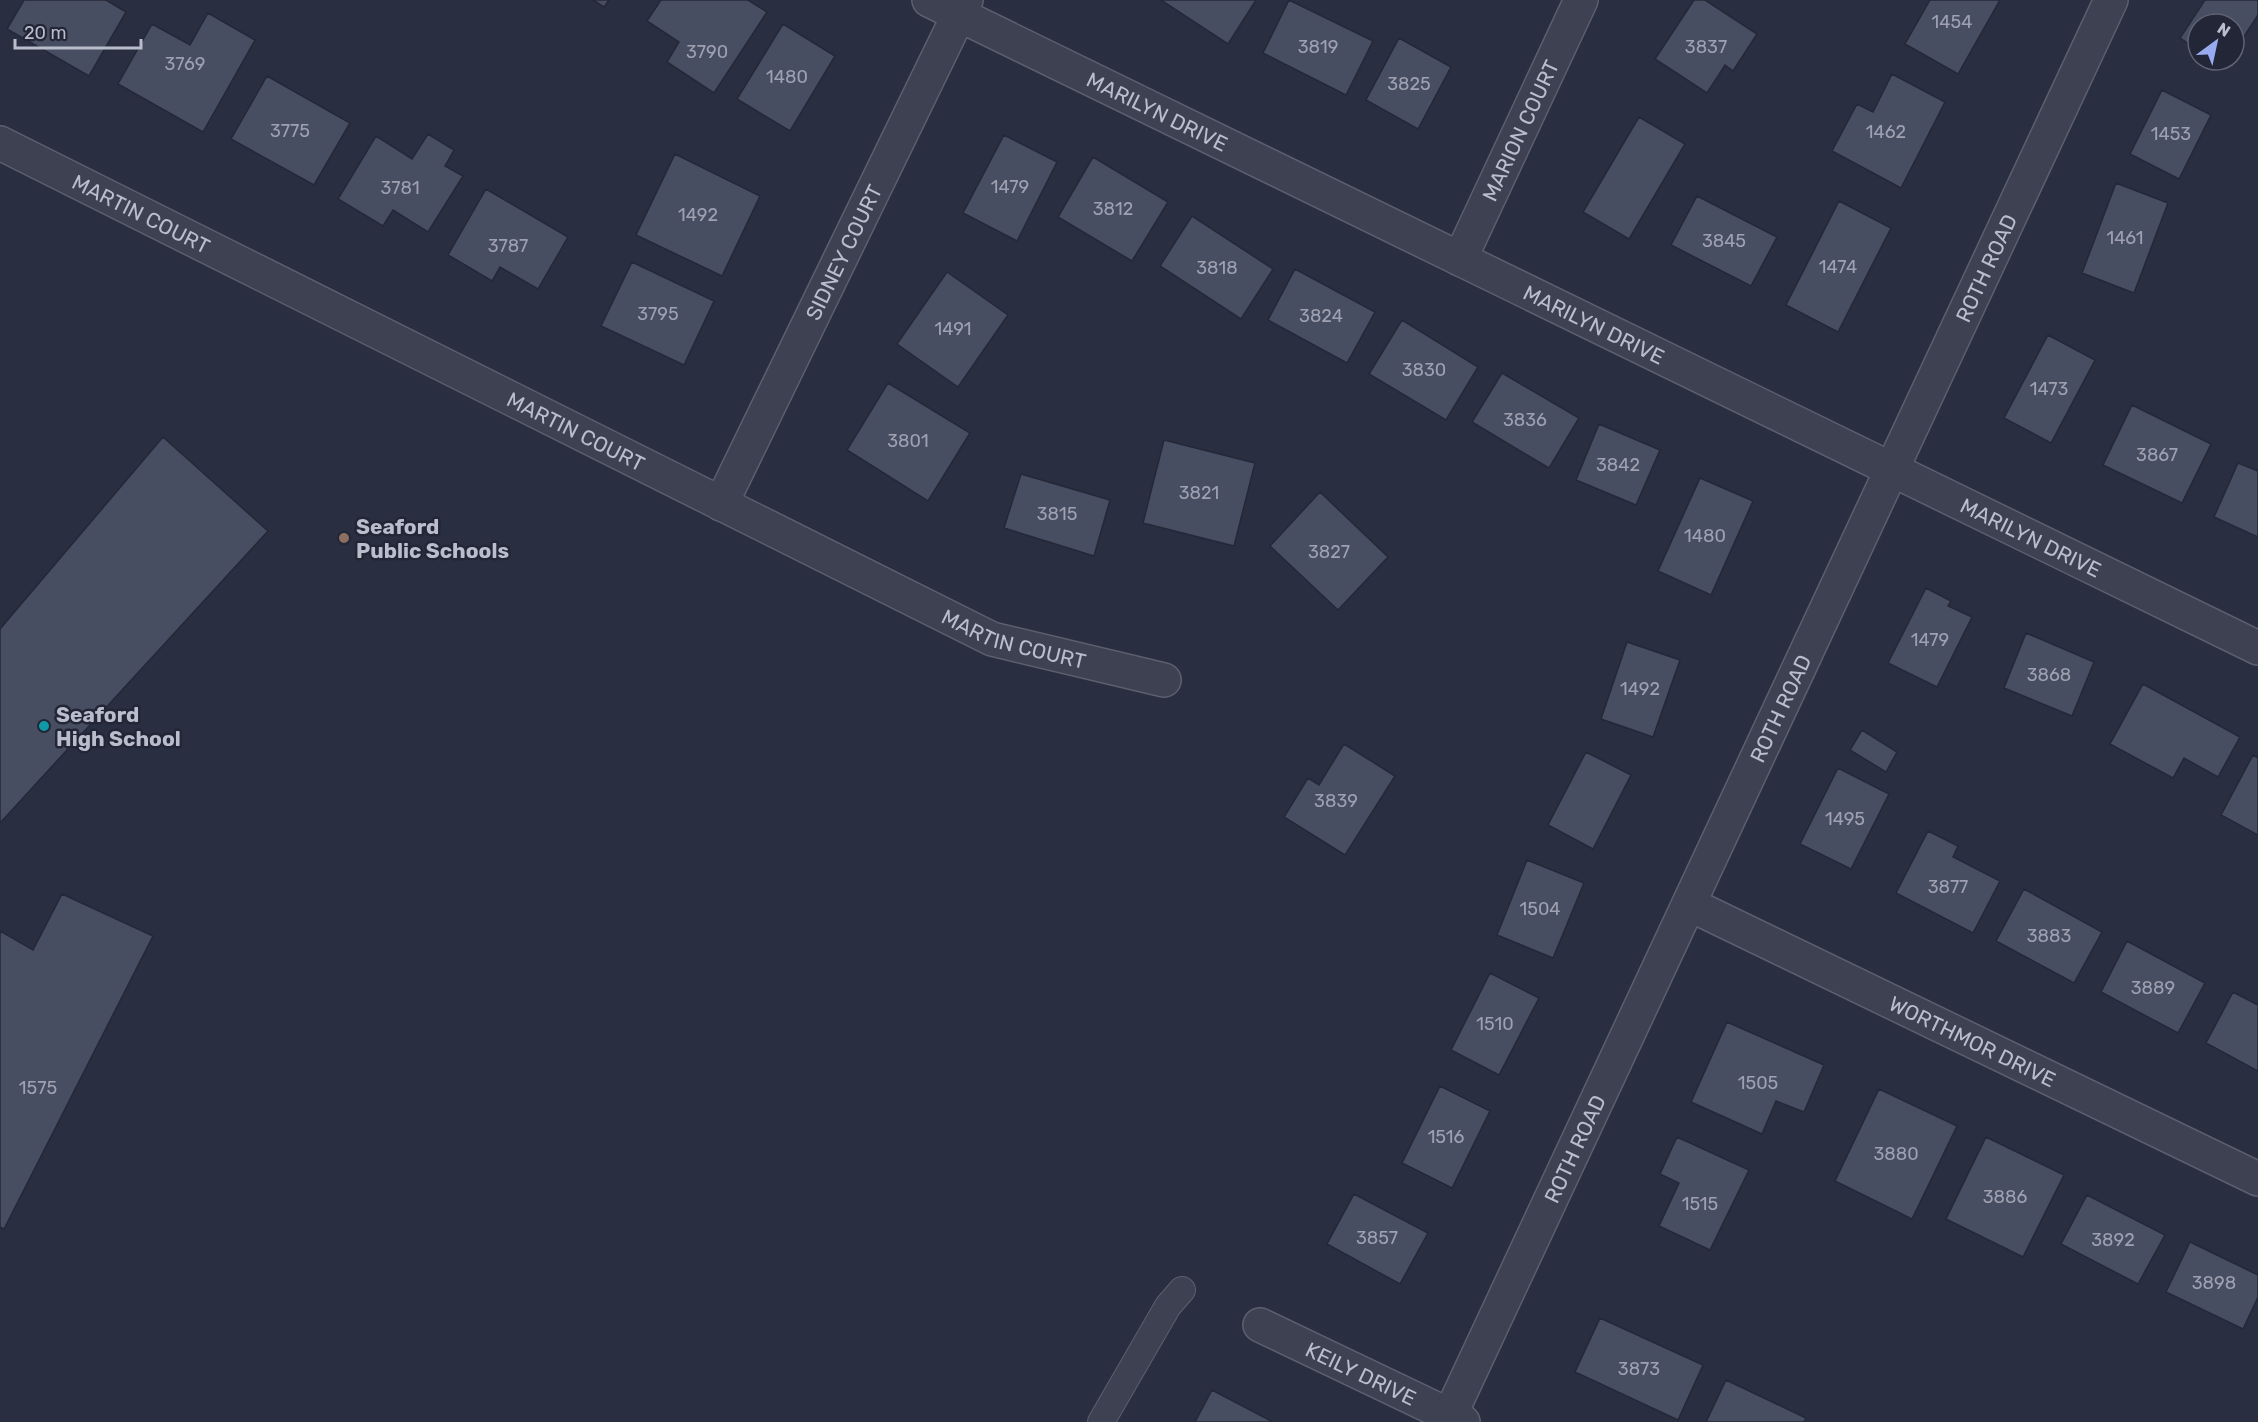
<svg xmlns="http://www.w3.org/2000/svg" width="2258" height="1422" viewBox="0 0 2258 1422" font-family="Rubik,sans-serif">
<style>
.building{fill:#484e62;stroke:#242838;stroke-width:1.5}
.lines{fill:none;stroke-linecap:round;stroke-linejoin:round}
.service-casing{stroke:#5b5f6e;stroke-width:28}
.minor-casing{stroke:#5b5f6e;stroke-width:36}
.service{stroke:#3d4151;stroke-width:26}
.minor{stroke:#3d4151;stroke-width:33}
.education-dot{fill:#8d6e63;stroke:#222636;stroke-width:2}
.culture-dot{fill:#0f9aa8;stroke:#222636;stroke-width:2}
.labels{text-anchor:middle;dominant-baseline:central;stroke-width:5;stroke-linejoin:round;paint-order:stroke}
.number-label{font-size:18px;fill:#9ea1b1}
.street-label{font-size:21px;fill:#babdcb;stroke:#222636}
.poi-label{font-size:21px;font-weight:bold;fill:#babdcb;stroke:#222636;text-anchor:start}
</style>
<rect width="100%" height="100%" fill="#292f41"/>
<path class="building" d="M24,0H106L126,12L89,76L7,29Z
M593,0H609L604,7Z
M661,0H748L767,12L714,93L667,62L679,42L647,21Z
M1161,0H1256L1228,44Z
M1289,0L1373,41L1346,95L1263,53Z
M1694,0H1705L1757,34L1733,71L1725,65L1707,93L1655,59Z
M1930,0H2000L1958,74L1905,44Z
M2205,0H2258V15L2234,52V24H2198V50L2180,38Z
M208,13L255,40L203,132L118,84L152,24L190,45Z
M783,24L835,56L790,131L737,99Z
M1399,38L1451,67L1418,129L1366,100Z
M1892,74L1945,102L1901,188L1832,151L1857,104L1873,112Z
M267,76L350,123L314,185L231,139Z
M2162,90L2211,115L2179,179L2130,154Z
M1639,117L1685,144L1629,239L1583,212Z
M428,134L454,150L445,166L463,176L428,232L393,210L383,226L338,199L376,136L412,159Z
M1004,135L1057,162L1017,241L963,213Z
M675,154L760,196L722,276L636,235Z
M1093,157L1168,202L1132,261L1058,217Z
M2116,183L2168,203L2134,293L2082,273Z
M486,189L568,237L538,289L500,267L492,281L448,255Z
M1697,196L1777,237L1751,286L1671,245Z
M1839,201L1891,228L1838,332L1786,305Z
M1192,216L1273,269L1241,319L1160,266Z
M632,262L714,301L684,365L601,326Z
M1295,269L1375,312L1347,363L1268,320Z
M947,272L1008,315L958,387L897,344Z
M1402,320L1478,367L1446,420L1369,374Z
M2048,335L2095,360L2051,443L2004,418Z
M1502,373L1579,418L1549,468L1472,422Z
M888,383L970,433L928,501L847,450Z
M2132,405L2211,444L2182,503L2103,465Z
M1599,424L1660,450L1636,505L1576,480Z
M163,437L268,531L0,823V629Z
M1164,440L1255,463L1234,546L1143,523Z
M2238,463L2258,471V537L2214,517Z
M1021,474L1110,500L1094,556L1004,528Z
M1700,478L1753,501L1711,595L1658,571Z
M1320,492L1388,557L1338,610L1270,546Z
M1926,588L1951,601L1948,606L1972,617L1937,687L1888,663Z
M2026,633L2094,662L2072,716L2004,688Z
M1627,642L1680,660L1653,737L1601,719Z
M2143,684L2240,737L2218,777L2184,758L2173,778L2110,744Z
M1862,730L1897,752L1886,772L1850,750Z
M1344,744L1395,776L1345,855L1284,817L1308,778L1319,785Z
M1586,752L1631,775L1593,849L1548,825Z
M2253,755L2258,758V835L2221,815Z
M1838,768L1889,794L1851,869L1800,844Z
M1928,831L1958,846L1953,857L2000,881L1973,933L1896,893Z
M1527,860L1584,883L1553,958L1497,935Z
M2024,889L2102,932L2074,983L1996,941Z
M62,894L153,936L4,1229L0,1227V931L33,950Z
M2127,941L2205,983L2178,1033L2101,992Z
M1490,973L1539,998L1499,1075L1451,1050Z
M2233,992L2258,1005V1071L2206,1043Z
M1727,1022L1824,1065L1804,1112L1776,1101L1762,1134L1691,1102Z
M1440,1086L1490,1111L1452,1188L1402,1163Z
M1879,1089L1957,1126L1912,1219L1835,1181Z
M1677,1137L1749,1170L1710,1250L1659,1226L1679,1183L1660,1174Z
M1986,1137L2064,1175L2023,1257L1946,1219Z
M1354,1194L1428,1233L1400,1284L1327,1244Z
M2087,1195L2165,1235L2138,1284L2061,1244Z
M2190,1242L2258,1275V1297L2243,1329L2166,1292Z
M1600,1318L1703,1365L1678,1420L1575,1372Z
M1726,1380L1806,1418L1804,1422H1706Z
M1212,1390L1273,1422H1195Z"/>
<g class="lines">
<g class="service-casing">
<path id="service" d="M1101,1422L1168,1306L1182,1290"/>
</g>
<g class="minor-casing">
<g id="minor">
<path id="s1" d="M929,0L2258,648"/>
<path id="s2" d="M0,143L992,639L1164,680"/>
<path id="s3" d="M1460,259L1581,0"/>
<path id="s4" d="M721,504L966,0"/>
<path id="s5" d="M1689,904L2258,1179"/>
<path id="s6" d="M1260,1325L1463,1422"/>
<path id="s7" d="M1450,1415L2111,0"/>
</g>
</g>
<use href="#service" class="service"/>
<use href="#minor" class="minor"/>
</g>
<circle class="education-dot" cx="344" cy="538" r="6"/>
<circle class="culture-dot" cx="44" cy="726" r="6"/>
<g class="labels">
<g class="number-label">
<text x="1952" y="22">1454</text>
<text x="1318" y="47">3819</text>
<text x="1706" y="47">3837</text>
<text x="707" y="52">3790</text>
<text x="185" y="64">3769</text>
<text x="787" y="77">1480</text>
<text x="1409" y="84">3825</text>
<text x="290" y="131">3775</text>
<text x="1886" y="132">1462</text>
<text x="2171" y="134">1453</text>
<text x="1010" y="187">1479</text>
<text x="400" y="188">3781</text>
<text x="1113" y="209">3812</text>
<text x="698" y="215">1492</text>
<text x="2125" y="238">1461</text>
<text x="1724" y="241">3845</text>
<text x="508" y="246">3787</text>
<text x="1838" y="267">1474</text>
<text x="1217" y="268">3818</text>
<text x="658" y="314">3795</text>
<text x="1321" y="316">3824</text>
<text x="953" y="329">1491</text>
<text x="1424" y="370">3830</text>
<text x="2049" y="389">1473</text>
<text x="1525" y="420">3836</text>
<text x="908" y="441">3801</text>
<text x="2157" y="455">3867</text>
<text x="1618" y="465">3842</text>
<text x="1199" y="493">3821</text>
<text x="1057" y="514">3815</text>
<text x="1705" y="536">1480</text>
<text x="1329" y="552">3827</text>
<text x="1930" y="640">1479</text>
<text x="2049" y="675">3868</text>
<text x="1640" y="689">1492</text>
<text x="1336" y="801">3839</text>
<text x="1845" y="819">1495</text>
<text x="1948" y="887">3877</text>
<text x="1540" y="909">1504</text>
<text x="2049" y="936">3883</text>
<text x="2153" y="988">3889</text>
<text x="1495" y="1024">1510</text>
<text x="1758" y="1083">1505</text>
<text x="38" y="1088">1575</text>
<text x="1446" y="1137">1516</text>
<text x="1896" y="1154">3880</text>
<text x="2005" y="1197">3886</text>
<text x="1700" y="1204">1515</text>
<text x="1377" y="1238">3857</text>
<text x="2113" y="1240">3892</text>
<text x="2214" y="1283">3898</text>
<text x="1639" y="1369">3873</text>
</g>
<g class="street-label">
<text stroke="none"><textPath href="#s1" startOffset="254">MARILYN DRIVE</textPath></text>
<text stroke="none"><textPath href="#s3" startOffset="142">MARION COURT</textPath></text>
<text stroke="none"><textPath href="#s2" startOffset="158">MARTIN COURT</textPath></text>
<text stroke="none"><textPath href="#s4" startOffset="280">SIDNEY COURT</textPath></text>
<text stroke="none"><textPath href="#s7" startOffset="1266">ROTH ROAD</textPath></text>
<text stroke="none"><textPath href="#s1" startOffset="740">MARILYN DRIVE</textPath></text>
<text stroke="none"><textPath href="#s2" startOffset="644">MARTIN COURT</textPath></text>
<text stroke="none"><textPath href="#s1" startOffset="1226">MARILYN DRIVE</textPath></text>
<text stroke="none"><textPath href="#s2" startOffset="1130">MARTIN COURT</textPath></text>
<text stroke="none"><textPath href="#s7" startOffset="780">ROTH ROAD</textPath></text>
<text stroke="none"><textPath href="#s5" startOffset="315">WORTHMOR DRIVE</textPath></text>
<text stroke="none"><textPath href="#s7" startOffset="294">ROTH ROAD</textPath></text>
<text stroke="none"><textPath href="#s6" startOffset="112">KEILY DRIVE</textPath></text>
</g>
<g class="poi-label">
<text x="356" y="526">Seaford<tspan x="356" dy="24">Public Schools</tspan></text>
<text x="56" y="714">Seaford<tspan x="56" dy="24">High School</tspan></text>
</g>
</g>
<g transform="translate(2216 42) rotate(33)"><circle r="28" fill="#222636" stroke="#5f6272" stroke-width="1.5"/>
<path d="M0-4.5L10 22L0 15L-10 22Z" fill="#99abf0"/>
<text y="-9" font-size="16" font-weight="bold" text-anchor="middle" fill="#babdcb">N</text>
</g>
<path d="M15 39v9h126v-9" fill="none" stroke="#babdcb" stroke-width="3"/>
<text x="24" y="39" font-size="18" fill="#babdcb" stroke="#222636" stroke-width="4.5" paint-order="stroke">20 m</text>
</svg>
